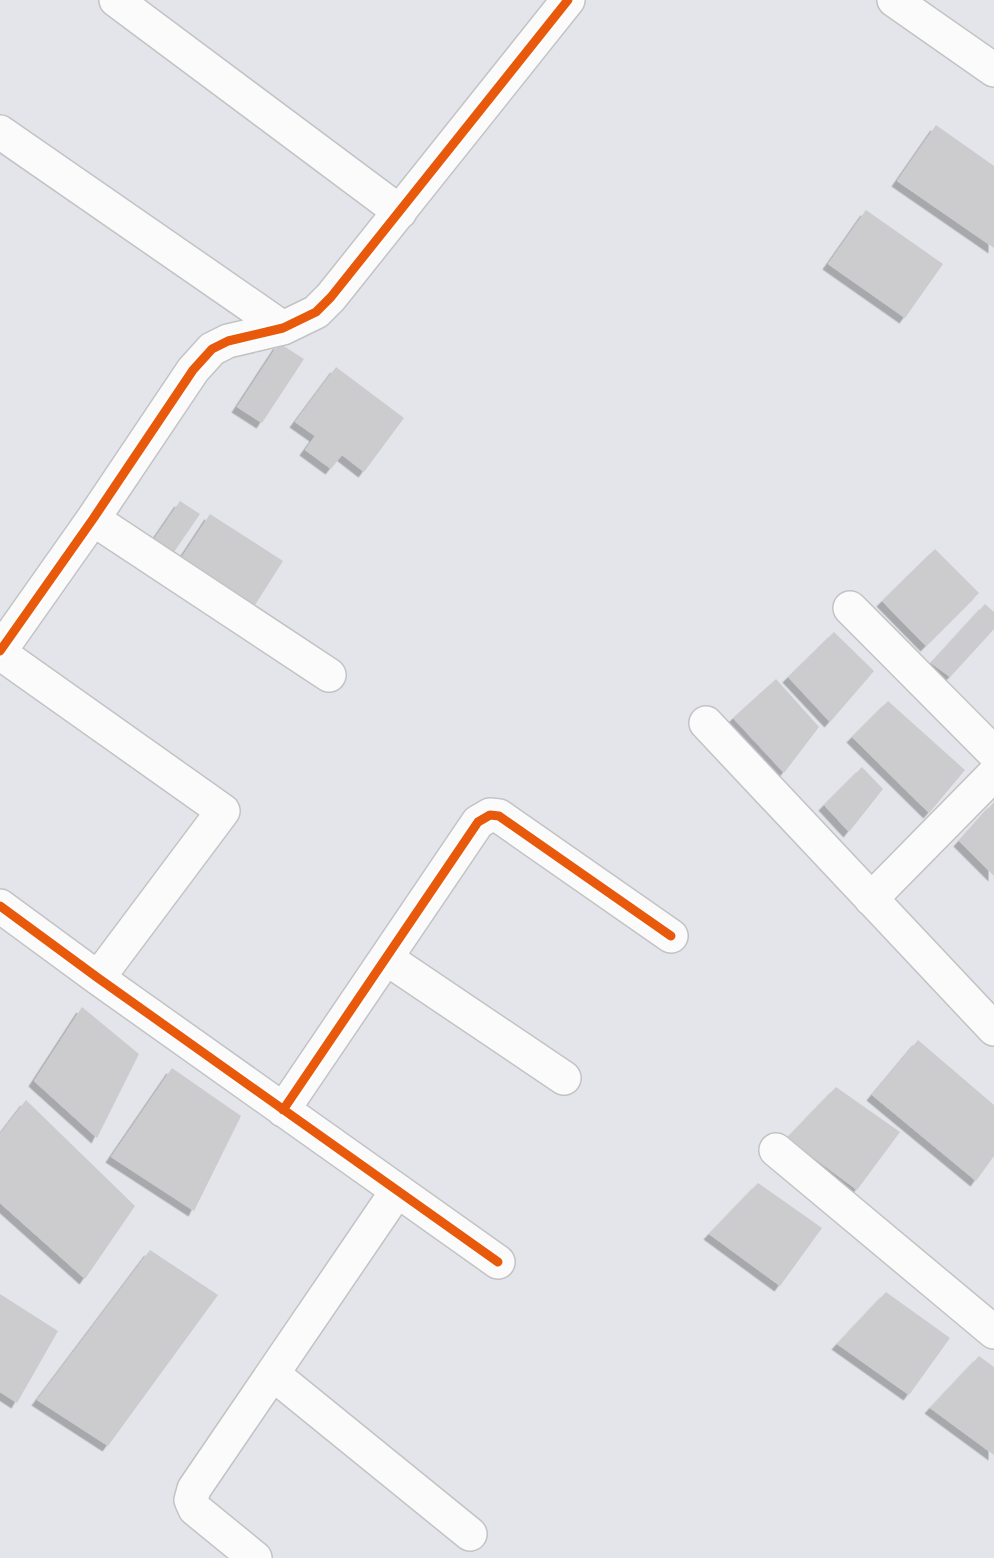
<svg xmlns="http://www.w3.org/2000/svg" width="994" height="1558" viewBox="0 0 994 1558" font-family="Ubuntu,sans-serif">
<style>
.building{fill:#cccccf;filter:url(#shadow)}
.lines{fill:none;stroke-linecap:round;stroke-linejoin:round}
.minor-casing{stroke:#c3c3c5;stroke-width:36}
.minor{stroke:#fbfbfc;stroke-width:33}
.cycleway-casing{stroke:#fff;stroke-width:13}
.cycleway{stroke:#e8590c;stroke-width:9}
</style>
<defs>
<filter id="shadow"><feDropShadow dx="-5.5" dy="5.5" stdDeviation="0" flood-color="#0004"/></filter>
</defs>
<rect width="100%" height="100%" fill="#e4e5ea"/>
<path class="building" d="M936,125L994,166V248L897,181Z
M866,210L943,264L905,318L828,264Z
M279,343L304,359L262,423L237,407Z
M336,367L404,418L364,472L342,455L331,469L305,450L315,436L295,422Z
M180,501L200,514L172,555L152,542Z
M210,514L283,561L255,605L181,558Z
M935,549L979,593L926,646L882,601Z
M985,604L994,612V629L950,677L931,663Z
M834,632L874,671L830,722L788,677Z
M776,679L819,727L784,773L733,718Z
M888,701L965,770L929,813L852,737Z
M862,767L883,789L849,832L824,805Z
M994,802V876L959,841Z
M82,1007L139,1054L97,1138L34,1081Z
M918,1040L994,1105V1156L976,1181L872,1095Z
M172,1068L241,1116L194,1211L111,1157Z
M836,1087L900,1132L857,1190L787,1138Z
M26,1100L135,1206L85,1279L0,1203V1134Z
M758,1183L822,1228L780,1286L709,1234Z
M150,1250L218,1295L108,1446L37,1400Z
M886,1292L950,1338L909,1395L837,1344Z
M0,1294L58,1331L17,1403L0,1392Z
M979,1356L994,1367V1455L930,1408Z"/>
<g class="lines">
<g class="minor-casing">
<path id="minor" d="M116,0L400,212
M894,0L994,70
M0,132L283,328
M93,519L329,675
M850,608L994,753
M0,651L93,519L193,370L212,349L228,341L283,328L316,312L331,297L568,0
M0,653L223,811L98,978
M706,723L994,1029
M871,899L994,774
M0,906L98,978L498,1262
M386,958L564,1078
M283,1110L478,822L490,815L499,816L671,936
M776,1150L994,1332
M273,1374L470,1534
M255,1558L195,1509L191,1500L194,1489L397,1191"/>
</g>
<use href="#minor" class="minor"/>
<g class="cycleway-casing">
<path id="cycleway" d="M0,651L93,519L193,370L212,349L228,341L283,328L316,312L331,297L568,0
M0,906L98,978L498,1262
M283,1110L478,822L490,815L499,816L671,936"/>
</g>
<use href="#cycleway" class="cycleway"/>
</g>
</svg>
